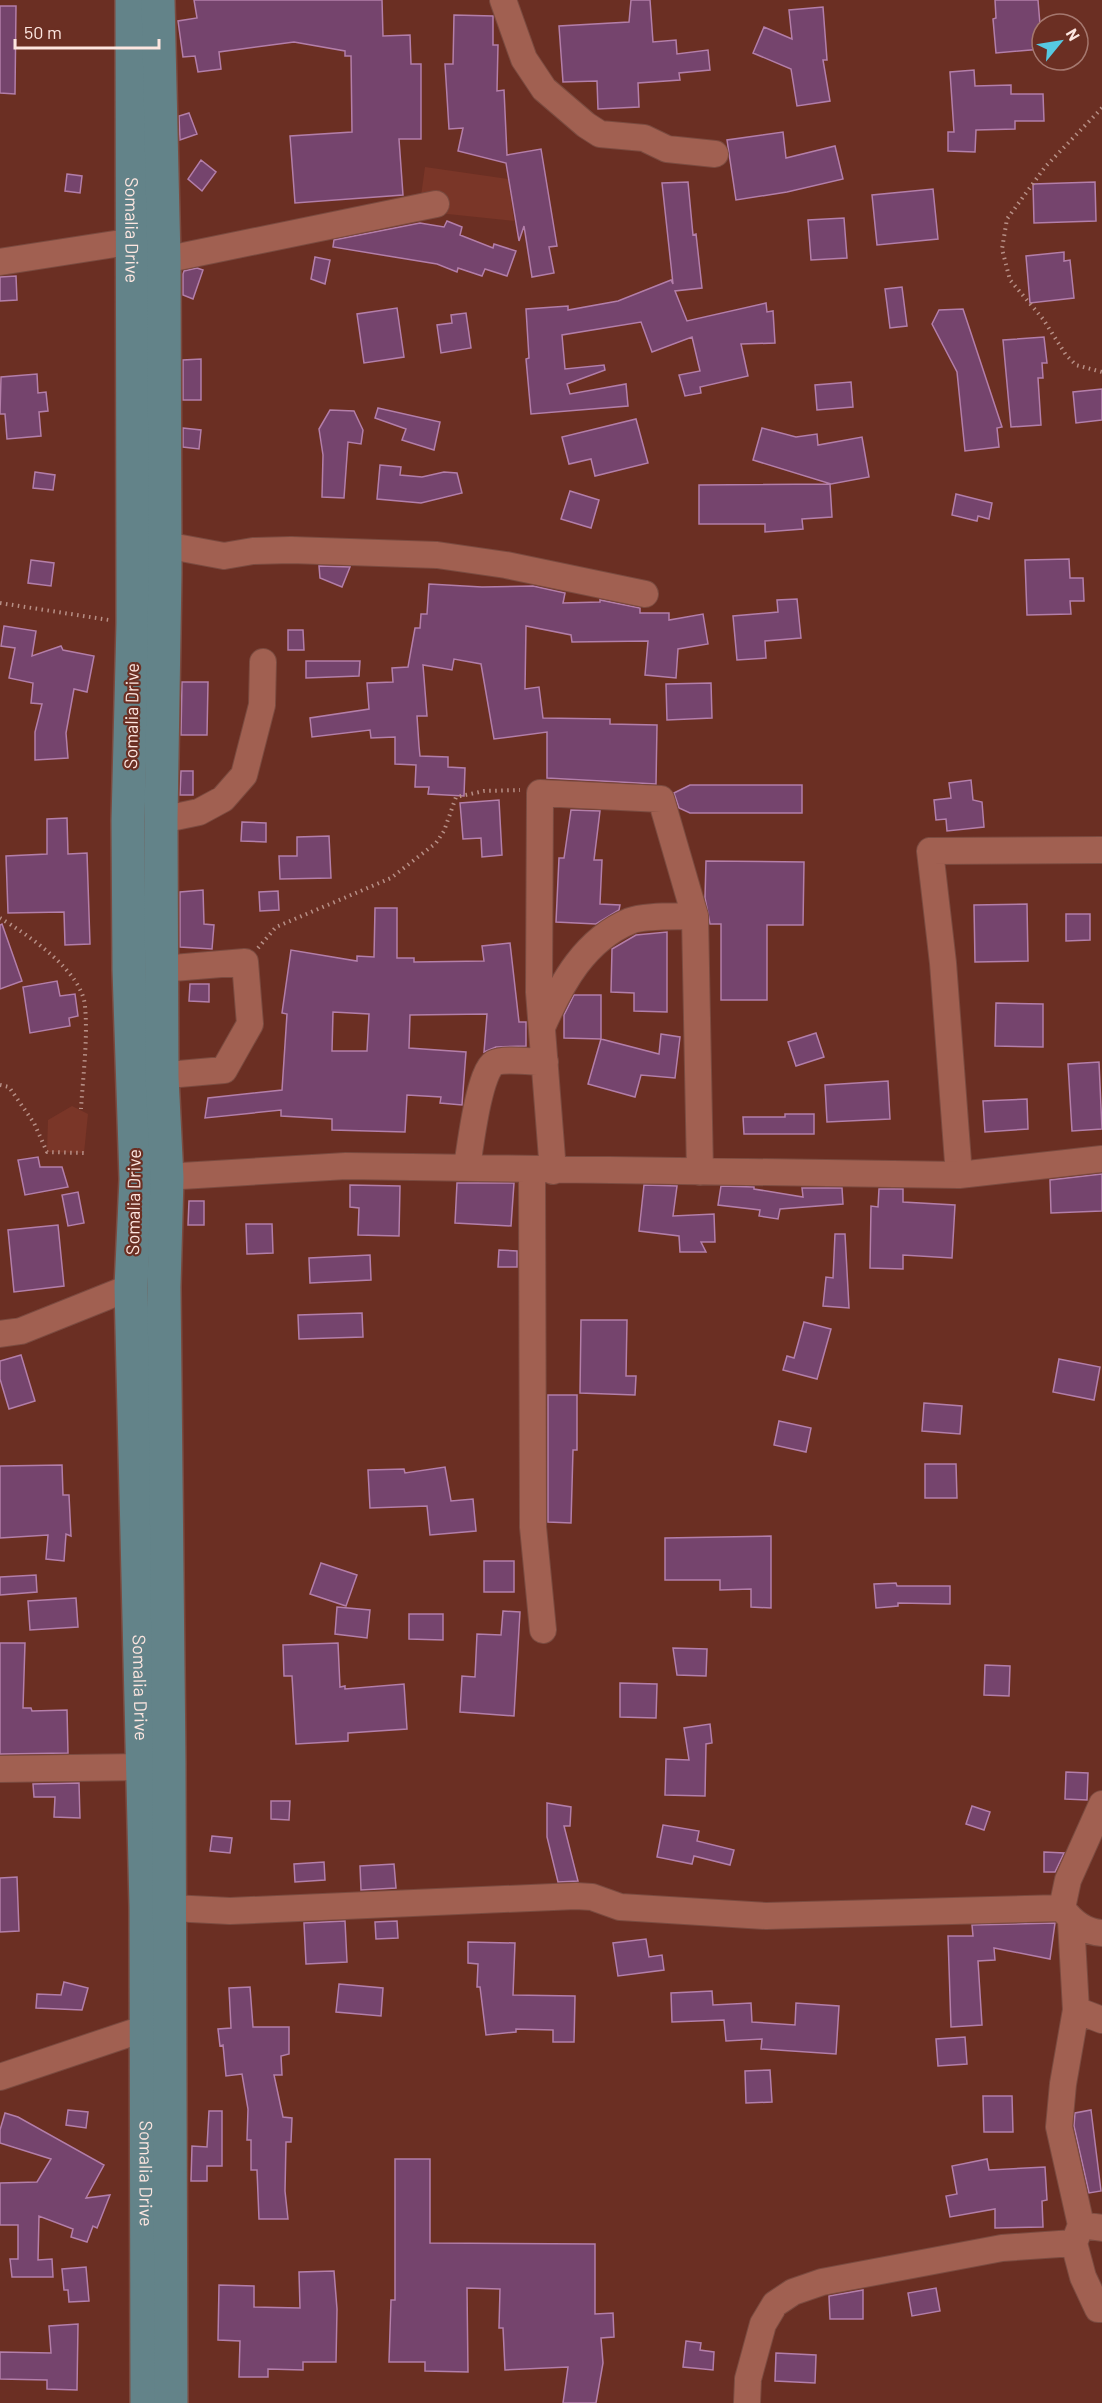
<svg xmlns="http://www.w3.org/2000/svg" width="1102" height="2403" viewBox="0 0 1102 2403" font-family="Barlow,sans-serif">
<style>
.built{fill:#7a3628}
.building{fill:#75446d;stroke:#b37ea9;stroke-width:1.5;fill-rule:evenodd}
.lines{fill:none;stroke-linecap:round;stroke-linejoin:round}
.minor-casing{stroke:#7b4b40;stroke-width:28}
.major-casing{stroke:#7b4b40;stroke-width:36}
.path{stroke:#b78f86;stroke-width:4;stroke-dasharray:1.5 4.5;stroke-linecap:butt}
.minor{stroke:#a16051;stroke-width:26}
.major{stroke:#638389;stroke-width:33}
.labels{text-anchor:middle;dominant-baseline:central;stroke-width:4.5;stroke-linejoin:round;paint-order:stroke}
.street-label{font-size:18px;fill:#fde6e0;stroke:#6b2f23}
</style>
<rect width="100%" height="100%" fill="#6b2f23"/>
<path class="built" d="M425,167L508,179L514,221L419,211Z
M72,1106L88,1114L84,1153L47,1152L48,1120Z"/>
<path class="building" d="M194,0H382L383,36L410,35L411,64H421V139H399L403,195L295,203L290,136L352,132L351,56H345V51L294,42L219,52L221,69L198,72L195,56L183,57L178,21L197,18Z
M631,0H650L653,42L676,40L677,54L708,50L710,70L679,73L680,80L638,83L639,107L598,109L597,81L563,82L559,26L629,22Z
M995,0H1038L1042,49L996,53L993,19L996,18Z
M0,6H16L15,94L0,93Z
M823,7L827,60H823L830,101L797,106L791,69L753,53L764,27L792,39L789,10Z
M454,15L493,16V45H498L497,91L504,90L507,155L541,149L557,246L549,247L554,273L532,277L524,226L519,241L506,163L458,151L463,128L449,129L445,64H453Z
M974,70L975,86L1011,85V94H1043L1044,121H1015V129L976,130L975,152L948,151V132H954L950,72Z
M189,113L197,134L180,140L179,116Z
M783,132L786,158L835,146L843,179L787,192L736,200L727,140Z
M201,160L216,172L202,191L188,179Z
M67,174L82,176L80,193L65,191Z
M688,182L693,235L696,234L702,288L675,291L687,321L766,303L767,312L773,311L775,343L741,344L748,376L700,387L701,393L685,396L679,375L700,371L692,337L652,352L641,322L562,335L565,369L604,365L605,370L567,384L570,394L626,384L628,406L531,414L526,359L529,358L526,309L568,306V310L618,301L671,280L673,284L662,183Z
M1095,182L1096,221L1034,223L1033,184Z
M933,189L938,239L877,245L872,195Z
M844,218L847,258L811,260L808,220Z
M447,221L462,227L460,235L493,248L494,244L516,251L507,276L485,269L482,276L458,268L457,272L437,264L333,247L334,240L420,223L444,227Z
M1064,252V261L1070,260L1074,298L1030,303L1026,256Z
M315,257L330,260L325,284L311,279Z
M197,268L203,270L193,299L183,295V274L184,271Z
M16,276L17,300L0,301V277Z
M902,287L907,326L890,328L885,289Z
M397,308L404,357L364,363L357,314Z
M963,309L1002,427L997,428L999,447L965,451L957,372L932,324L939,310Z
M466,313L471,348L441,353L437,325L452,323L451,315Z
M1044,337L1047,363H1042L1043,378H1038L1041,425L1011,427L1003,340Z
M201,359V400H183V360Z
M37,374L38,393L46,392L48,411L39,412L41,436L7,439L5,414H0L1,377Z
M851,382L853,407L817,410L815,385Z
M1102,389V420L1076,423L1073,392Z
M378,408L440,422L434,450L402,440L406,429L375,418Z
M330,410L354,411L363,430L361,444L348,442L344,498L322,497L323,455L319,429Z
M636,419L648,463L595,476L591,459L569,464L562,437Z
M183,428L201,430L199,449L183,447Z
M762,428L796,437L817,434L818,445L862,437L869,477L831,484L753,460Z
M380,465L401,467L400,475L422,477L444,472L457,473L462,493L421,503L377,499Z
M35,472L55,475L53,490L33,488Z
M830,484L832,517L802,519L803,529L765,532V524H699V485Z
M570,491L599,500L591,528L561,519Z
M956,494L992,503L989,519L978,516L977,521L952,515Z
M1069,559L1070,578H1083L1084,601H1070L1071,614L1027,615L1025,560Z
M31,560L54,563L51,586L28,583Z
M319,566L350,567L342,587L320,578Z
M429,584L482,587L533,586L565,593L563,603L600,602V600L640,608V613H669V620L703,614L708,644L678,649L676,678L645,675L648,641L572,642L571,635L526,626L525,689L539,687L543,718L610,719V724L657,725L656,784L547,778V732L494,739L481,664L454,659L452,670L423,665L427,716H417L419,746L420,756L448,757V767L465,768L464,796L428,794L429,787H415L416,765L395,764V737L371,738L370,730L312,737L310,718L369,709L367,683L393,682L392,668L408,667L415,628H420L421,614H427Z
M797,599L801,638L765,641L766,658L737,660L733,616L778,612L777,600Z
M4,626L36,631L32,656L61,646L63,650L94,656L87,692L74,689L66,733L68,758L35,760V732L42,704L31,703L33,683L9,678L15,648L1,646Z
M288,630H303L304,650H288Z
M306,661H360L359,676L306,678Z
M182,682H208L207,735H181Z
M711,683L712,718L667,720L666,684Z
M181,771H193V795H180Z
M971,780L973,800L982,802L984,827L947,831L946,819L936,820L934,800L951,798L949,783Z
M690,785H802V813H690L679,808L674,793Z
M499,800L502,855L482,857L481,838L463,839L460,803Z
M571,810L600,811L594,860H602L600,904L620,905L619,910L596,924L556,922L559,858H564Z
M67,818L68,854L87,853L90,944L65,945L64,912L8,913L6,856L47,854V819Z
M242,822L266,823V842L241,841Z
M329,836L331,878L280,879L279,856H297V837Z
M706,861L804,862L803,925H767V1000H721V924H710L705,898Z
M203,890L204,924L214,925L212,949L180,947V892Z
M278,891L279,910L260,911L259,892Z
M1027,904L1028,961L975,962L974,905Z
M375,908H397V958H414V962L484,961L482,946L510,943L519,1022H526V1046L496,1047L484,1052L487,1014L410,1015L409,1048L466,1052L462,1105L440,1103L441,1097L407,1095L405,1132L332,1130V1119L281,1116V1110L205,1118L208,1098L282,1090L287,1014L282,1013L291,950L357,961V956L374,957ZM333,1012L369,1014L367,1051H332Z
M1066,914H1090V940L1066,941Z
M2,924L22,981L0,989V925Z
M667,932V1012L634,1011V993L611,992L612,949L636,935Z
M57,981L60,996L75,994L78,1016L69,1018L70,1026L30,1033L23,987Z
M190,984H209V1002L189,1001Z
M574,995H601V1039L564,1038V1015Z
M996,1003L1043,1004V1047L995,1046Z
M816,1033L824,1057L796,1066L788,1042Z
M661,1034L680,1037L675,1078L641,1075L635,1097L588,1084L601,1039L659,1054Z
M1099,1062L1102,1129L1072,1131L1068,1064Z
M888,1081L890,1119L827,1122L825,1085Z
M1027,1099L1028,1129L985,1132L983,1101Z
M785,1114H814V1134H744L743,1117H785Z
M38,1157L40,1167H62L68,1187L25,1195L18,1160Z
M1102,1174V1211L1051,1213L1050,1180Z
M457,1183H514L511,1226L455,1223Z
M350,1185L400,1186L399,1236L358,1235L359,1208L350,1207Z
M644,1185L677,1186L673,1216L714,1214L715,1242H701L706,1252H680L679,1236L639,1231Z
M721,1186L754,1187V1189L803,1197L802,1188H842L843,1204L780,1209L778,1219L759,1216L760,1210L718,1205Z
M879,1189H903V1202L955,1205L952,1258L903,1255V1269L870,1268L871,1206L878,1207Z
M78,1192L84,1223L68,1226L62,1195Z
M189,1201H204V1225H188Z
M246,1224H272L273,1253L247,1254Z
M58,1225L64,1286L14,1292L8,1230Z
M835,1234H845L849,1308L823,1306L826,1277L833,1278Z
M499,1250L517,1251V1267H498Z
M370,1255L371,1280L310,1283L309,1258Z
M362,1313L363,1337L299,1339L298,1315Z
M581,1320H627L626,1376H636L635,1395L580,1393Z
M804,1322L831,1329L817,1379L783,1370L787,1356L794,1358Z
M21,1355L35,1401L9,1409L0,1379V1361Z
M1059,1359L1100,1367L1094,1400L1053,1392Z
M548,1395H577V1450H573L571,1523L548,1522Z
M924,1403L962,1406L960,1434L922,1431Z
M779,1421L811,1428L806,1452L774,1445Z
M925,1464H956L957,1498H925Z
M62,1465L63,1495H69L71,1536L66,1534L64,1561L46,1559L48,1535L0,1538V1466Z
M445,1467L451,1501L473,1499L476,1531L430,1535L427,1506L370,1508L368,1470L404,1469L405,1473Z
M771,1536V1608L751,1607V1589L720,1590V1580H665V1538Z
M484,1561H514V1592H484Z
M321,1563L357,1575L346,1606L310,1594Z
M36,1575L37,1592L0,1595V1577Z
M896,1583L897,1586H950V1604L898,1603V1606L876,1608L874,1584Z
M76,1598L78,1627L30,1630L28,1601Z
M337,1607L370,1610L367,1638L335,1634Z
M503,1611L520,1612L514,1716L460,1712L462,1676L475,1677L477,1634L501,1635Z
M409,1614H443V1640L409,1639Z
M0,1643H25L23,1708H31L32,1711L67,1710L68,1753L0,1754Z
M338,1643L340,1687L345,1686V1689L404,1684L407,1729L348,1733V1741L296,1744L292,1676H284L283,1645Z
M673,1648L707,1649L706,1676L677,1675Z
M985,1665L1010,1666L1009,1696L984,1695Z
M620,1683L657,1684L656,1718L620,1717Z
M710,1724L712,1743L706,1744L705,1796L665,1795L666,1759L689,1760L684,1728Z
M1066,1772L1088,1773L1087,1800L1065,1799Z
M79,1783L80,1818L54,1817L55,1797H34L33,1784Z
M271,1801H290L289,1820L271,1819Z
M547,1803L571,1807L570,1826H564L578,1881L558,1882L547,1837Z
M972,1806L990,1812L984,1830L966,1824Z
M663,1825L699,1831L697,1841L734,1850L730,1865L694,1856L692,1864L657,1857Z
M212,1836L232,1838L230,1853L210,1851Z
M1044,1852L1064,1853L1055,1872H1044Z
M324,1862L325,1880L295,1882L294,1864Z
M394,1864L396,1888L361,1890L360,1866Z
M17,1877L19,1931L0,1932V1878Z
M345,1921L347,1962L306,1964L304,1923Z
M397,1921L398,1938L376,1939L375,1922Z
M1055,1923L1050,1959L994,1948L995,1960L978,1961L982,2025L951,2027L948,1936H973L972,1925Z
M646,1939L649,1957L662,1955L664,1970L618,1976L613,1943Z
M468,1942L515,1943L513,1995L575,1996L574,2042H553V2030L516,2029V2032L486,2035L480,1987H477L478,1964L468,1963Z
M64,1982L88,1988L82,2010L36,2008L37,1994L61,1995Z
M339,1984L383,1988L381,2016L336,2012Z
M250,1987L253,2027H289V2054L281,2056L282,2075H274L283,2117L292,2118L291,2142H286L285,2191L288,2219H259L257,2170H251V2140H247L248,2109L242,2074L226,2076L223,2045L220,2046L218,2029L231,2028L229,1988Z
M712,1991L713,2005L751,2003L752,2022L795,2025L796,2003L839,2006L836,2054L761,2049L762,2039L726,2041L724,2020L672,2022L671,1993Z
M965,2037L967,2064L938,2066L936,2039Z
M770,2070L772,2102L746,2103L745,2071Z
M983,2096H1012L1013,2132H984Z
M68,2110L88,2112L86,2128L66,2125Z
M1091,2110L1101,2191L1089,2193L1074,2126L1075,2113Z
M209,2111H222V2166H207V2181H191L192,2146L207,2147Z
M5,2113L18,2117L104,2165L86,2198L110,2195L97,2228L93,2226L87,2242L71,2237L73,2229L39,2216L38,2260L52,2259L53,2277H12L10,2259H18V2225H0V2183L37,2182L51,2159L0,2143V2130Z
M395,2159H430V2243L595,2244V2314L613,2313L614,2337L601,2338L603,2363L596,2403H563L568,2367L505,2370L503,2328H499L500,2289L467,2288L468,2372L425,2371V2362H389L391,2300H395Z
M987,2159L989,2170L1045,2167L1047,2200L1042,2201L1043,2227L995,2228V2209L950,2217L946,2196L957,2194L952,2166Z
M86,2267L89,2301L69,2302L68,2290H64L62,2269Z
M334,2271L337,2309L336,2362H303V2370L268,2369V2377H239L240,2341L218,2340L219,2285L254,2286V2307L300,2308L299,2272Z
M936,2288L940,2311L912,2316L908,2293Z
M863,2290V2319H830L829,2296Z
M78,2324L77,2390L47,2389V2380L0,2379V2352L51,2353L49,2326Z
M686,2341L701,2343L700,2350L714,2352L713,2370L683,2367Z
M776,2353L816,2355L815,2383L775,2381Z"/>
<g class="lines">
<g class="minor-casing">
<path id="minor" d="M503,0L524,59L544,89L586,125L600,134L644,138L667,149L715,154
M164,260L436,204
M0,262L134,241
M165,545L224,556L253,551L291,550L437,555L506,565L645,594
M161,820L199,812L223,799L244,775L262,705L263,662
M543,1025C562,982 585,940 630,921C645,915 678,917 695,916
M145,1077L224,1070L250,1024L245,962L161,969
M467,1167C470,1148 479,1072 494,1063C503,1058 534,1062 545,1062
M532,1171L533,1527L543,1630
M553,1171L539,992L540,793L661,799L695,916L700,1172
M959,1175L943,963L930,851L1102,850
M148,1178L346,1166L959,1175L1102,1159
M0,1334L21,1331L131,1287
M0,1769L143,1767
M152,1907L230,1911L576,1896L592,1897L620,1907L766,1916L1062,1908C1072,1922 1084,1932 1102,1933
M1062,1908L1068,1880L1102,1804
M1071,1921L1076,2010L1063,2084L1059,2127L1081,2225
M1076,2010L1102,2020
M0,2077L146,2028
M1074,2243L1083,2277L1098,2309H1102
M747,2403L748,2379L763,2324L775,2304L793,2292L822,2282L1002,2248L1074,2243L1081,2225L1102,2228"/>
</g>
<g class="major-casing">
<g id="major">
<path id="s1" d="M132,0L133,623L128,821L129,970L136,1179L131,1287L146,1907L147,2403"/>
<path d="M158,0L164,260L165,573L161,820L162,1077L167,1178L164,1287L169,1762L171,2403"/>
</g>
</g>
<path class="path" d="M1102,108L1045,167L1007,219L1002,249L1010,280L1043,319L1066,355L1076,365L1102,372
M0,603L109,620
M0,918C28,935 82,971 85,1006C88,1039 83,1076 81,1109
M258,948L276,927L391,878L436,843L444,831L456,797L484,791L520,790
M0,1085L9,1087L34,1123L47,1152L84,1153"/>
<use href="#minor" class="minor"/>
<use href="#major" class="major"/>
</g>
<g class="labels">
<g class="street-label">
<text stroke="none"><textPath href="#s1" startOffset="230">Somalia Drive</textPath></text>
<text transform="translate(131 716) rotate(-89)">Somalia Drive</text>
<text transform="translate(133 1202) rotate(-89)">Somalia Drive</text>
<text stroke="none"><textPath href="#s1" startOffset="1688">Somalia Drive</textPath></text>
<text stroke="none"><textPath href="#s1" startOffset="2174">Somalia Drive</textPath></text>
</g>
</g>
<g transform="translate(1060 42) rotate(60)"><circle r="28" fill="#6b2f23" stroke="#a5786f" stroke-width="1.5"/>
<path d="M0-4.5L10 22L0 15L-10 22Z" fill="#56c9e1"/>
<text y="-9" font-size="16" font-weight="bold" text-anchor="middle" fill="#fde6e0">N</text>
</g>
<path d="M15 39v9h144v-9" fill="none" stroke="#fde6e0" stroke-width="3"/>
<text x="24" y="39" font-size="18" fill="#fde6e0" stroke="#6b2f23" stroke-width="4.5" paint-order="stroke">50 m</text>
</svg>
